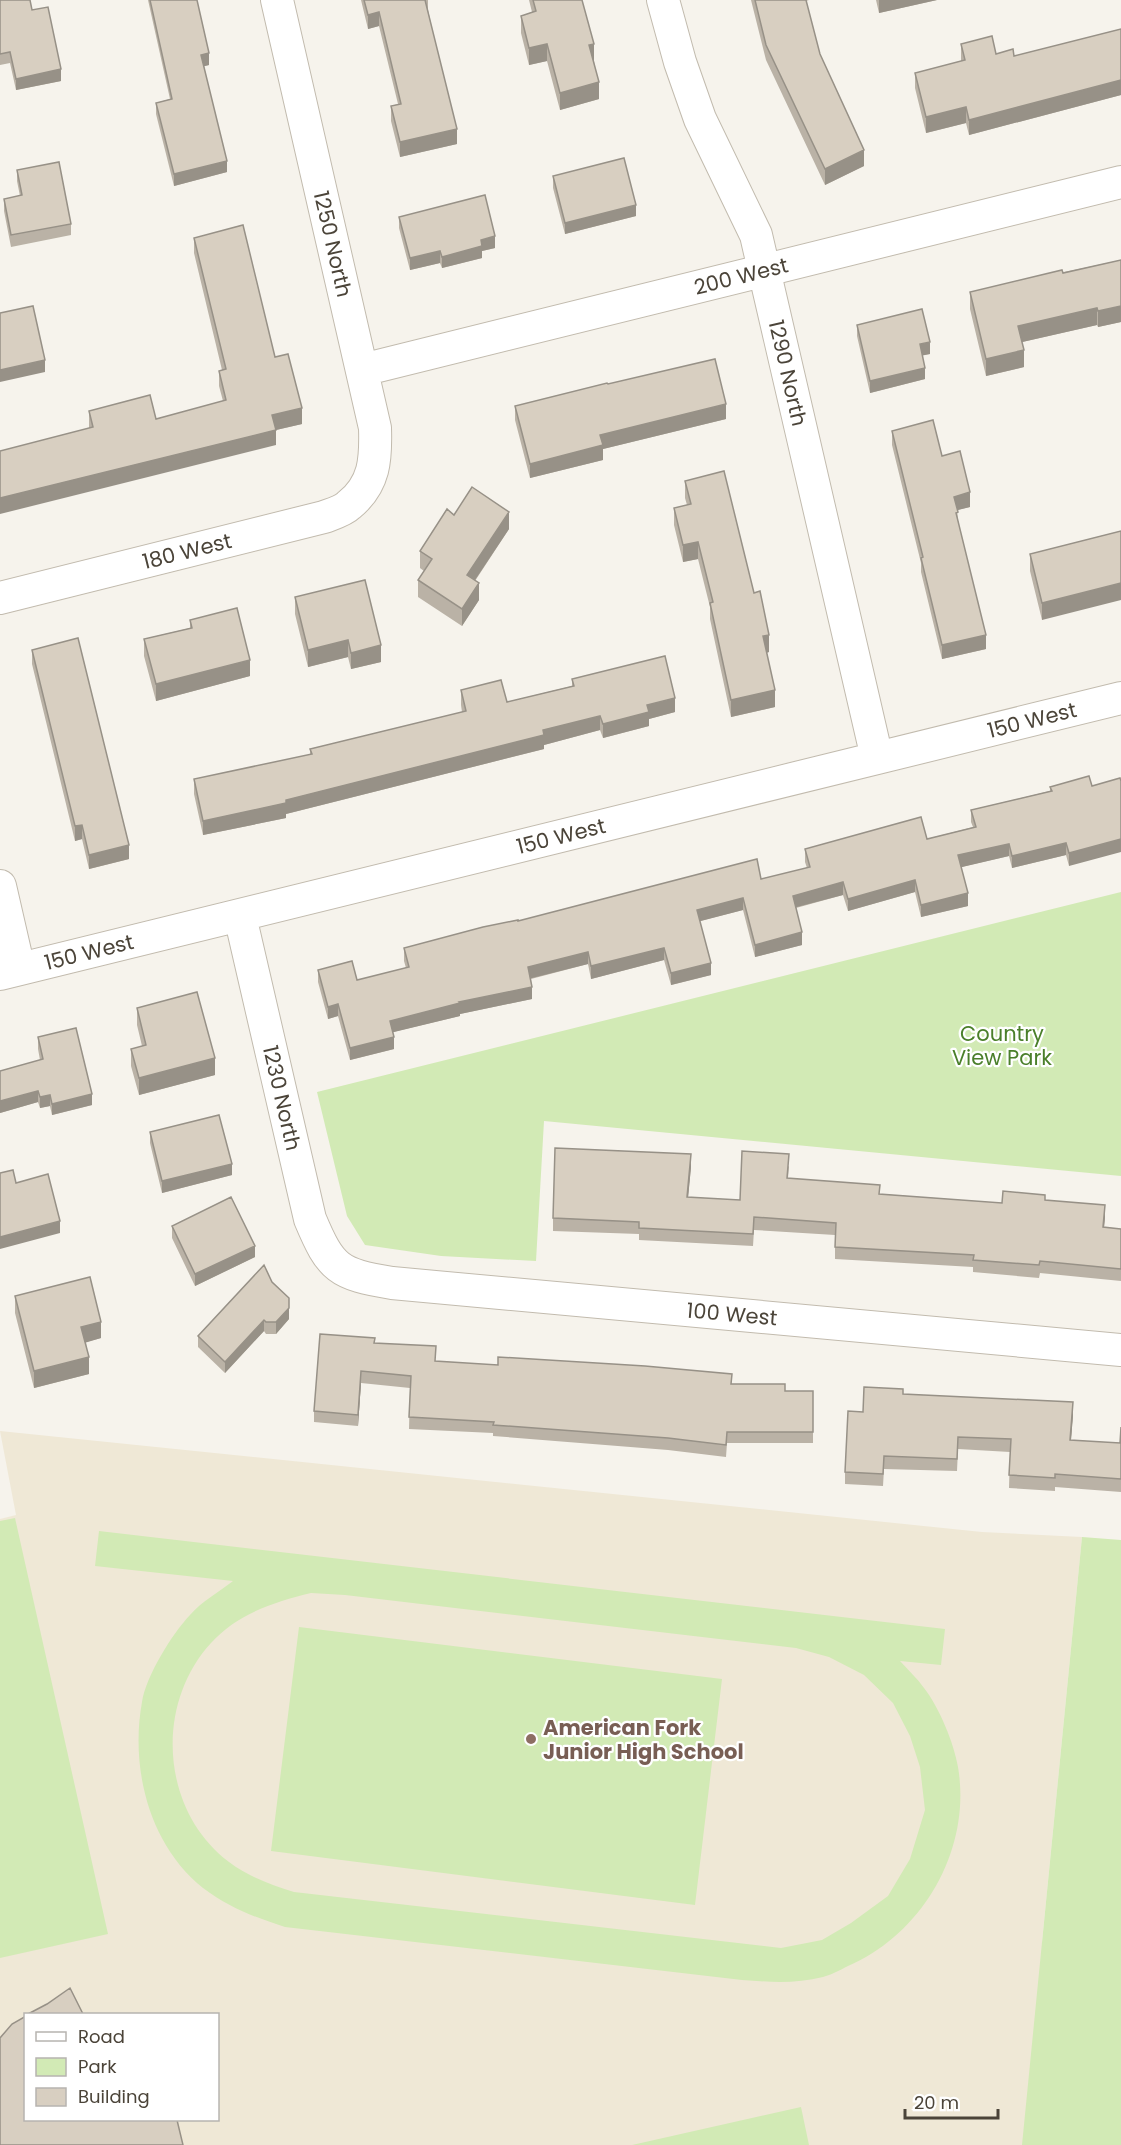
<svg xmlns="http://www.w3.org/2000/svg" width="1121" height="2145" viewBox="0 0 1121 2145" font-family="Poppins,sans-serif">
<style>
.education{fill:#efe8d6;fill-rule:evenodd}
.green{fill:#d2eab5;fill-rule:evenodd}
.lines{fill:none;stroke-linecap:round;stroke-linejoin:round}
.minor-casing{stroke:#c2bbae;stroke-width:34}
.minor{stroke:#fff;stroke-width:32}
.wall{fill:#bab2a6}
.shaded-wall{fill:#979187}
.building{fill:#d8cfc1;stroke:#979187;stroke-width:1.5}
.education-dot{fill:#8d6e63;stroke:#fff;stroke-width:2}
.labels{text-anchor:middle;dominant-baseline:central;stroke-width:4.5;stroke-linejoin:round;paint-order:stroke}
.street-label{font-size:21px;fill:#4b4439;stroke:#fff}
.park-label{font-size:21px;fill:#4a7f2a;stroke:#fff}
.education-label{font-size:21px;font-weight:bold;fill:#785e54;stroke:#fff;text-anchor:start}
</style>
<rect width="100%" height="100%" fill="#f6f3ec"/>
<path class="education" d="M0,1431L982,1532L1082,1537L1042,1942L1121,2145H0V1519L16,1515ZM26,2014H218V2120H26Z"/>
<path class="green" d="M1121,892V1176L544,1121L536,1261L441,1256L365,1245L347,1216L317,1092Z
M15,1518L108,1934L0,1958V1521Z
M99,1531L945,1629L941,1665L900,1661C908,1670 917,1678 924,1688C939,1707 954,1743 958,1767C972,1849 923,1934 848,1966C840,1970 831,1975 823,1977C796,1984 769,1982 742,1980L285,1927C254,1917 230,1908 203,1888C149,1845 130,1768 142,1702C146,1676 172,1634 190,1615C202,1601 219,1592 233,1581L95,1566ZM311,1593L345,1595L796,1648L829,1657L864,1675L893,1703L910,1736L920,1767L925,1810L910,1859L888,1896L851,1923L822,1940L781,1948L294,1892C271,1885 249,1877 229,1862C161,1811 154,1705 211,1643C237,1614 274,1602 311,1593Z
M1082,1537L1121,1540V2145H1022Z
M299,1627L722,1679L695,1905L271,1851Z
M801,2107L809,2145H632Z"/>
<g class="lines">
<g class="minor-casing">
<path id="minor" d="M663,0L680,62L700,119L756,235L877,758
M362,370L1121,182
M0,598L324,517C332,514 343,511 349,505C375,484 376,459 375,428L277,0
M0,886L19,969
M240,916L310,1219C331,1269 338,1274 392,1283L1121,1350
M0,974L1121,698"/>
</g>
<use href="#minor" class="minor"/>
</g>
<path class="wall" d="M0,0L32,10L61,81L16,90L10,63L0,65Z
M148,0H197L209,65L204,66L227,172L174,186L156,114V103L170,99Z
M361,0H428V10L457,144L400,157L391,121V106L398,104L379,26L368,29Z
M529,0H582L594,61L599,99L560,110L547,61L529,65L521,33V16L532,12Z
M751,0H809L806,1L820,54L864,166L825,185L766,60Z
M876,0H937L879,13Z
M1121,29V95L969,135L966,123L926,133L915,88V73L961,61V44L996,54L1014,56Z
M17,170L71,224V235L11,247L4,211V199L20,196L17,181Z
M553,176L636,216L565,234L553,188Z
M399,217L495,248L482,251V258L442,268L440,263L410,270L399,228Z
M194,238L275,357L302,424L276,430V445L89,428V411L156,419L223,401L219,386V371L222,370L194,253Z
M1121,260V322L1098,327L1097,325L1022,342L1024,367L986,376L970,309V292Z
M857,325L930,354L922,355L925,379L870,393L857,336Z
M608,384L726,419L603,449V460L530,478L515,420V406Z
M892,431L942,456L970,507L957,510L958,521L986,649L942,659L921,572V563L892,445Z
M685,481L769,652L767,653L775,707L731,717L710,619V607L698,559L683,562L674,525V508L687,505L685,498Z
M454,515L509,529L475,581L479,600L462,626L418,597V580L424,571L420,568V551Z
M1121,531L1042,620L1030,571V554Z
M295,597L381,662L351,669L348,657L308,667L295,614Z
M190,620L250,676L156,701L144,656V639L190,628Z
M32,650L129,859L89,869L82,839L75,841L32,664Z
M572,679L675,712L649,719V726L603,738L600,730L544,745V749L286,814V818L203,835L194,794V779L310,755V749L462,712L461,705V690L507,702L572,686Z
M1089,776L1069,866L1066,855L1012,868L1009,856L961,867L968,906L921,917L915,892L848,911L843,895L796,908L802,945L755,957L743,910L700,921L711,975L671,985L664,960L591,979L588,964L531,979L532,999L460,1014V1016L393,1032L394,1049L350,1060L338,1016L328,1019L318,982V970L357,980L406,968L404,961V948L518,921L761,879L807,868L805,862V849L927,839L973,827L971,822V810L1050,791V787Z
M137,1008L215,1075L139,1095L131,1066V1049L142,1046L137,1025Z
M38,1037L92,1105L52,1115L50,1106L40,1108L38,1102L0,1113V1071L40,1060L38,1049Z
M150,1132L232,1175L162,1193L150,1143Z
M789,1166L788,1178L880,1194L1002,1203L1045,1200L1105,1217L1104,1227L1121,1229V1281L1040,1273L1039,1278L973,1272V1267L835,1259V1235L754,1230L753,1246L639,1240V1234L553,1231V1218L691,1167L688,1197L740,1200Z
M172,1226L255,1257L195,1286L172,1238Z
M264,1265L289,1319L276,1334H266L264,1331L225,1373L198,1347V1336Z
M15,1296L101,1338L86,1342L89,1374L34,1388L15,1313Z
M375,1343L436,1361L732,1384L785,1391H813V1443H727L726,1457L668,1450L493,1436V1433L409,1429L410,1388L361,1383L358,1426L314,1422V1411Z
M903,1394L1073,1415L1071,1440L1120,1443L1121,1427V1492L1055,1487V1491L1009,1488L1010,1452L958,1449L957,1471L884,1469L883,1486L845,1484V1472L863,1412Z"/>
<path class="shaded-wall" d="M879,0H937L879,13Z
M379,12V26L368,29V15Z
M547,44V61L529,65V48Z
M594,44V61L589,62V45Z
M209,53V65L201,67V55Z
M61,69V81L16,90V79Z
M1121,80V95L969,135V120Z
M599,82V99L560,110V93Z
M966,107V123L926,133V117Z
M457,129V144L400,157V142Z
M864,150V166L825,185V169Z
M227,161V172L174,186V174Z
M636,205V216L565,234V223Z
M495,236V248L482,251V258L442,268V257L481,240Z
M440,251V263L410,270V258Z
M1121,306V322L1098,327V311Z
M1097,308V325L1018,343V326Z
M930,342V354L920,356V344Z
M1024,350V367L986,376V359Z
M45,360V372L0,382V370Z
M925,368V379L870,393V381Z
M726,404V419L603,449V460L530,478V464L600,435Z
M302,408V424L276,430V445L0,514V498L272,415Z
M970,492V507L954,511V497Z
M509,512V529L467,592V575Z
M698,542V559L683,562V545Z
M479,583V600L462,626V609Z
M1121,583V600L1042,620V603Z
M769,635V652L763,653V636Z
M986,635V649L942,659V645Z
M348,640V657L308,667V650Z
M381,645V662L351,669V653Z
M250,660V676L156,701V684Z
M775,690V707L731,717V700Z
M675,698V712L649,719V726L603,738V724L647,705Z
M600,716V730L544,745V749L286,814V818L203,835V821L286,800L543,730Z
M82,825V839L75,841V826Z
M1121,839V852L1069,866V853Z
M1066,843V855L1012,868V856Z
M1009,844V856L958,868V855Z
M129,845V859L89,869V855Z
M915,880V892L848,911V899Z
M843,882V895L793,908V896Z
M968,893V906L921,917V905Z
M743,898V910L697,922V910Z
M802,932V945L755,957V945Z
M664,948V960L591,979V966Z
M588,952V964L528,979V967Z
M711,963V975L671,985V973Z
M532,987V999L460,1014V1016L390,1033V1021L459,1002Z
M338,1004V1016L328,1019V1007Z
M394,1037V1049L350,1060V1048Z
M215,1058V1075L139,1095V1078Z
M38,1091V1102L0,1113V1101Z
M92,1094V1105L52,1115V1104Z
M50,1095V1106L40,1108V1097Z
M691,1154V1167L687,1209V1197Z
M232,1164V1175L162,1193V1181Z
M1105,1205V1217L1103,1239V1227Z
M60,1221V1233L0,1249V1237Z
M255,1246V1257L195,1286V1274Z
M289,1308V1319L276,1334V1322Z
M264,1320V1331L225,1373V1362Z
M101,1322V1338L81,1344V1327Z
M89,1357V1374L34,1388V1371Z
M361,1371V1383L358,1426V1415Z
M1073,1402V1415L1070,1452V1440Z"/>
<path class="building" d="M0,0H30L32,10L48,7L61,69L16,79L10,52L0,54Z
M150,0H197L209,53L201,55L227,161L174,174L156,103L172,99Z
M364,0H426H425L457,129L400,142L391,106L401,104L379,12L368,15Z
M533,0H582L594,44L589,45L599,82L560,93L547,44L529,48L521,16L536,11Z
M755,0H806L820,54L864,150L825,169L766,45Z
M1121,29V80L969,120L966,107L926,117L915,73L965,60L961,44L992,36L996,54L1013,49L1014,56Z
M624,158L636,205L565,223L553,176Z
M59,162L71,224L11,235L4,199L22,195L17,170Z
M485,195L495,236L481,240L482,246L442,257L440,251L410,258L399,217Z
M243,225L275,357L288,354L302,408L272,415L276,430L0,498V451L93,427L89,411L150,395L156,419L226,400L219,371L226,369L194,238Z
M1121,260V306L1098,311L1097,308L1018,326L1024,350L986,359L970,292L1062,270L1063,273Z
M33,306L45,360L0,370V313Z
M922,309L930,342L920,344L925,368L870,381L857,325Z
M715,359L726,404L600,435L603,445L530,464L515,406L607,383L608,384Z
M933,420L942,456L960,451L970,492L954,497L958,512L956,513L986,635L942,645L921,558L923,557L892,431Z
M724,471L754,593L760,591L769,635L763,636L775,690L731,700L710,603L713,602L698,542L683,545L674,508L691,504L685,481Z
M472,487L509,512L467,575L479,583L462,609L418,580L432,559L420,551L447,509L454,515Z
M1121,531V583L1042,603L1030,554Z
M365,580L381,645L351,653L348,640L308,650L295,597Z
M237,608L250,660L156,684L144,639L192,628L190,620Z
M78,638L129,845L89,855L82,825L75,826L32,650Z
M665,656L675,698L647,705L649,712L603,724L600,716L543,730L544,735L286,800V803L203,821L194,779L312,754L310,749L466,711L461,690L501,680L507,702L574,686L572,679Z
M1089,776L1092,786L1120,778L1121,781V839L1069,853L1066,843L1012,856L1009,844L958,855L968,893L921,905L915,880L848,899L843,882L793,896L802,932L755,945L743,898L697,910L711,963L671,973L664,948L591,966L588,952L528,967L532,987L459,1002L460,1003L390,1021L394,1037L350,1048L338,1004L328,1007L318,970L352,961L357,980L409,967L404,948L483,927L518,920V921L757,859L761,879L810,867L805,849L921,817L927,839L976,827L971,810L1052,791L1050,787Z
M197,992L215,1058L139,1078L131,1049L146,1045L137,1008Z
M76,1028L92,1094L52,1104L50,1095L40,1097L38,1091L0,1101V1071L43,1059L38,1037Z
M219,1115L232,1164L162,1181L150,1132Z
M555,1148L691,1154L687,1197L740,1200L742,1151L789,1154L787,1178L880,1185L879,1194L1002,1203L1003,1191L1045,1195V1200L1105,1205L1103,1227L1121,1229V1269L1040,1261L1039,1265L973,1260L974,1255L835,1247L836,1223L754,1217L753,1234L639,1228V1222L553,1218Z
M13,1170L16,1183L48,1174L60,1221L0,1237V1173Z
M231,1197L255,1246L195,1274L172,1226Z
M264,1265L272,1282L289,1298V1308L276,1322H266L264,1320L225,1362L198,1336Z
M90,1277L101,1322L81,1327L89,1357L34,1371L15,1296Z
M320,1334L375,1338L374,1343L436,1346L435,1361L498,1365V1357L645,1366L732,1374L731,1384H785V1391H813V1432H727L726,1445L668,1438L493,1425L494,1422L409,1417L411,1376L361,1371L358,1415L314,1411Z
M864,1387L903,1389V1394L1073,1402L1070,1440L1120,1443L1121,1427V1479L1055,1474V1478L1009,1475L1011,1439L958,1437L957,1459L884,1456L883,1474L845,1472L848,1411L863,1412Z
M70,1988L83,2014H28L47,2004Z
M26,2016V2120H177L183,2145H0V2038L12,2024Z"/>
<circle class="education-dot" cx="531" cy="1739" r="6"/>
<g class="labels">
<g class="street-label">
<text transform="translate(333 244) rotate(77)">1250 North</text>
<text transform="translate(741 276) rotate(-14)">200 West</text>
<text transform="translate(788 373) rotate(77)">1290 North</text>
<text transform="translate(187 551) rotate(-14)">180 West</text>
<text transform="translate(1032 720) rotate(-14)">150 West</text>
<text transform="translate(561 836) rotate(-14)">150 West</text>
<text transform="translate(89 952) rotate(-14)">150 West</text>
<text transform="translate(282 1098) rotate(77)">1230 North</text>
<text transform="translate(732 1314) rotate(5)">100 West</text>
</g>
<g class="park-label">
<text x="1002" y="1033">Country<tspan x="1002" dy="24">View Park</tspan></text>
</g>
<g class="education-label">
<text x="543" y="1727">American Fork<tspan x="543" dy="24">Junior High School</tspan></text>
</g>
</g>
<rect x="24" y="2013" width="195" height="108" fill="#ffffff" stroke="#b7b4b0" stroke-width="1.5"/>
<rect x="36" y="2032" width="30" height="9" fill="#ffffff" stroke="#b7b4b0" stroke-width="1.5"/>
<text x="78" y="2043" font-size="18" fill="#4b4439">Road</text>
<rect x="36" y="2058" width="30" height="18" fill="#d2eab5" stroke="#b7b4b0" stroke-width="1.5"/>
<text x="78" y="2073" font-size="18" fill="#4b4439">Park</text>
<rect x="36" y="2088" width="30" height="18" fill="#d8cfc1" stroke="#b7b4b0" stroke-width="1.5"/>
<text x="78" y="2103" font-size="18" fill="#4b4439">Building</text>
<path d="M905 2109v9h93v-9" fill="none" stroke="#4b4439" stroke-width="3"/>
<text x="914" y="2109" font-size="18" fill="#4b4439" stroke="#ffffff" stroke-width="4.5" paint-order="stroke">20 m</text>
</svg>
